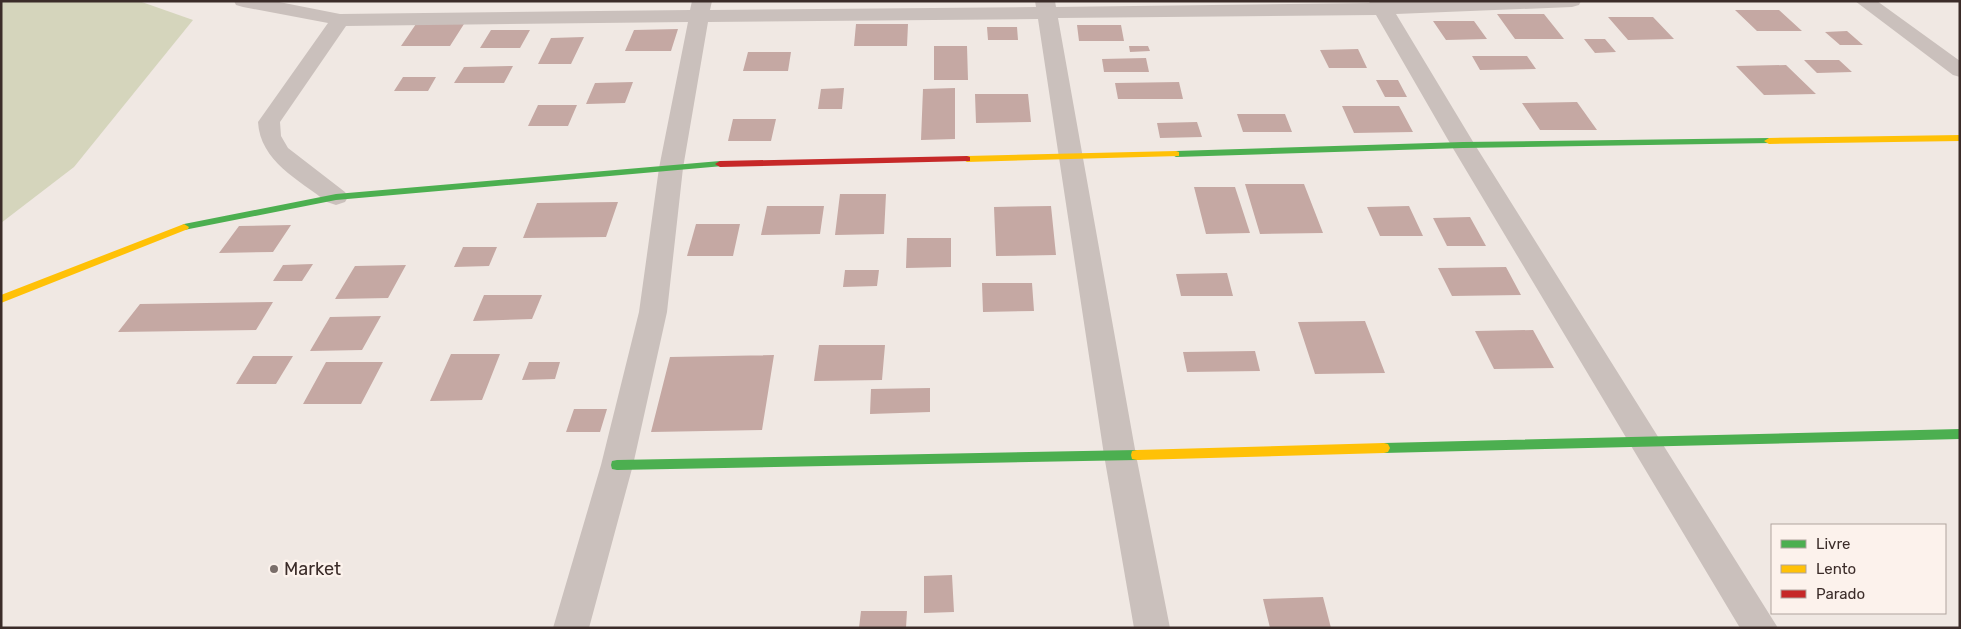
<svg xmlns="http://www.w3.org/2000/svg" width="1961" height="629" viewBox="0 0 1961 629" font-family="Rubik,sans-serif">
<style>
.green{fill:#d5d5bc}
.building{fill:#c5a8a3}
.lines{fill:none;stroke-linecap:round;stroke-linejoin:round}
.street{fill:#cac0bc;fill-rule:evenodd}
.fast{fill:#4caf50;fill-rule:evenodd}
.slow{fill:#ffc107;fill-rule:evenodd}
.jam{fill:#c62828;fill-rule:evenodd}
.poi-dot{fill:#7a6e6a;stroke:#fcf2ec;stroke-width:2}
.labels{text-anchor:middle;dominant-baseline:central;stroke-width:5;stroke-linejoin:round;paint-order:stroke}
.near-poi-label{font-size:18px;fill:#3b2c29;stroke:#fcf2ec;text-anchor:start}
</style>
<rect width="100%" height="100%" fill="#f0e8e3"/>
<path class="green" d="M1,1H139L193,20L74,167L1,223Z"/>
<path class="building" d="M1735,10H1779L1802,31H1757Z
M1497,14H1544L1564,39H1515Z
M1608,17H1653L1674,39L1628,40Z
M1433,21H1474L1487,39L1446,40Z
M416,24H464L450,46H401Z
M856,24H908L907,46H854Z
M1077,25H1121L1124,41H1079Z
M987,27H1017L1018,40H988Z
M678,29L671,51H625L634,30Z
M491,30H530L520,48H480Z
M1847,31L1863,45H1840L1825,32Z
M584,37L571,64H538L551,38Z
M1584,39H1605L1616,52L1595,53Z
M934,46H967L968,80H934Z
M1129,46H1148L1150,51L1130,52Z
M1358,49L1367,68H1329L1320,50Z
M748,52H791L788,71H743Z
M1472,56H1527L1536,69L1480,70Z
M1146,58L1149,72H1104L1102,59Z
M1804,60H1839L1852,72L1817,73Z
M1786,65L1816,94L1764,95L1736,66Z
M513,66L504,83H454L464,67Z
M403,77H436L428,91H394Z
M1376,80H1398L1407,97H1385Z
M633,82L625,103L586,104L595,83Z
M1179,82L1183,99H1118L1115,83Z
M844,88L842,109H818L821,89Z
M955,88V139L921,140L923,89Z
M975,94H1028L1031,122L976,123Z
M1577,102L1597,130H1540L1522,103Z
M538,105H577L568,126H528Z
M1342,106H1399L1413,132L1354,133Z
M1237,114H1285L1292,132H1243Z
M733,119H776L771,141H728Z
M1197,122L1202,137L1160,138L1157,123Z
M1245,184H1304L1323,233L1260,234Z
M1194,187H1235L1250,233L1206,234Z
M840,194H886L884,234L835,235Z
M618,202L606,237L523,238L537,203Z
M767,206H824L820,234L761,235Z
M1051,206L1056,255L996,256L994,207Z
M1409,206L1423,236H1380L1367,207Z
M1470,217L1486,246H1447L1433,218Z
M696,224H740L733,256H687Z
M291,225L273,252L219,253L239,226Z
M907,238H951V267L906,268Z
M463,247H497L489,266L454,267Z
M313,264L302,281H273L283,265Z
M406,265L388,298L335,299L355,266Z
M1506,267L1521,295L1452,296L1438,268Z
M845,270H879L877,286L843,287Z
M1227,273L1233,296H1181L1176,274Z
M982,283H1032L1034,311L983,312Z
M484,295H542L532,319L473,321Z
M273,302L256,330L118,332L140,304Z
M381,316L362,350L310,351L330,317Z
M1365,321L1385,373L1315,374L1298,322Z
M1533,330L1554,368L1494,369L1475,331Z
M819,345H885L882,380L814,381Z
M1255,351L1260,371L1187,372L1183,352Z
M451,354H500L482,400L430,401Z
M774,355L762,430L651,432L670,357Z
M253,356H293L276,384H236Z
M326,362H383L361,404H303Z
M529,362H560L555,379L522,380Z
M930,388V412L870,414L871,389Z
M574,409H607L600,432H566Z
M952,575L954,612L924,613V576Z
M1323,597L1331,628H1270L1263,599Z
M861,611H907L906,628H859Z"/>
<g class="lines">
<path class="street" d="M234,1H274L340,14L690,10L692,1H712L710,10L1036,7L1035,1H1055L1056,7L1370,3L1368,1H1581L1579,5L1572,7L1396,14L1475,145L1778,628H1740L1451,145L1376,15L1058,18L1136,455L1170,628H1134L1104,455L1038,19L708,22L683,168L667,312L633,465L589,628H553L601,465L639,312L659,168L688,22L346,26L280,122L281,136L288,148L345,192L348,197L345,202L336,205L327,202C299,180 260,161 258,122L328,23L243,7L236,5Z
M1855,1H1877L1960,61V77L1953,75Z"/>
<path class="fast" d="M1769,138L1774,141L1772,143L1463,148L1176,157L1171,154L1176,151L1463,142Z
M720,161L725,164L723,166L336,200L184,230L179,227L184,224L336,194Z
M1960,429V439L1384,453L1380,452L1378,448L1380,444L1384,443Z
M1137,450L1142,451L1143,455L1142,459L1137,460L617,470L612,469L611,465L612,461L617,460Z"/>
<path class="slow" d="M1960,135V141L1769,144L1764,141L1769,138Z
M1176,151L1179,152V156L967,162L962,159L967,156Z
M184,224L189,227L188,229L1,303V295Z
M1384,443L1388,444L1390,448L1388,452L1384,453L1137,460L1132,459L1131,455L1132,451L1137,450Z"/>
<path class="jam" d="M967,156L970,157V161L720,167L715,164L720,161Z"/>
</g>
<circle class="poi-dot" cx="274" cy="569" r="5"/>
<g class="labels">
<g class="near-poi-label">
<text x="284" y="569">Market</text>
</g>
</g>
<rect width="1961" height="629" fill="none" stroke="#3b2c29" stroke-width="5"/>
<rect x="1771" y="524" width="175" height="90" fill="#fcf2ec" stroke="#afa39e"/>
<rect x="1781" y="540" width="25" height="8" fill="#4caf50" stroke="#afa39e"/>
<text x="1816" y="549" font-size="15" fill="#3b2c29">Livre</text>
<rect x="1781" y="565" width="25" height="8" fill="#ffc107" stroke="#afa39e"/>
<text x="1816" y="574" font-size="15" fill="#3b2c29">Lento</text>
<rect x="1781" y="590" width="25" height="8" fill="#c62828" stroke="#afa39e"/>
<text x="1816" y="599" font-size="15" fill="#3b2c29">Parado</text>
</svg>
